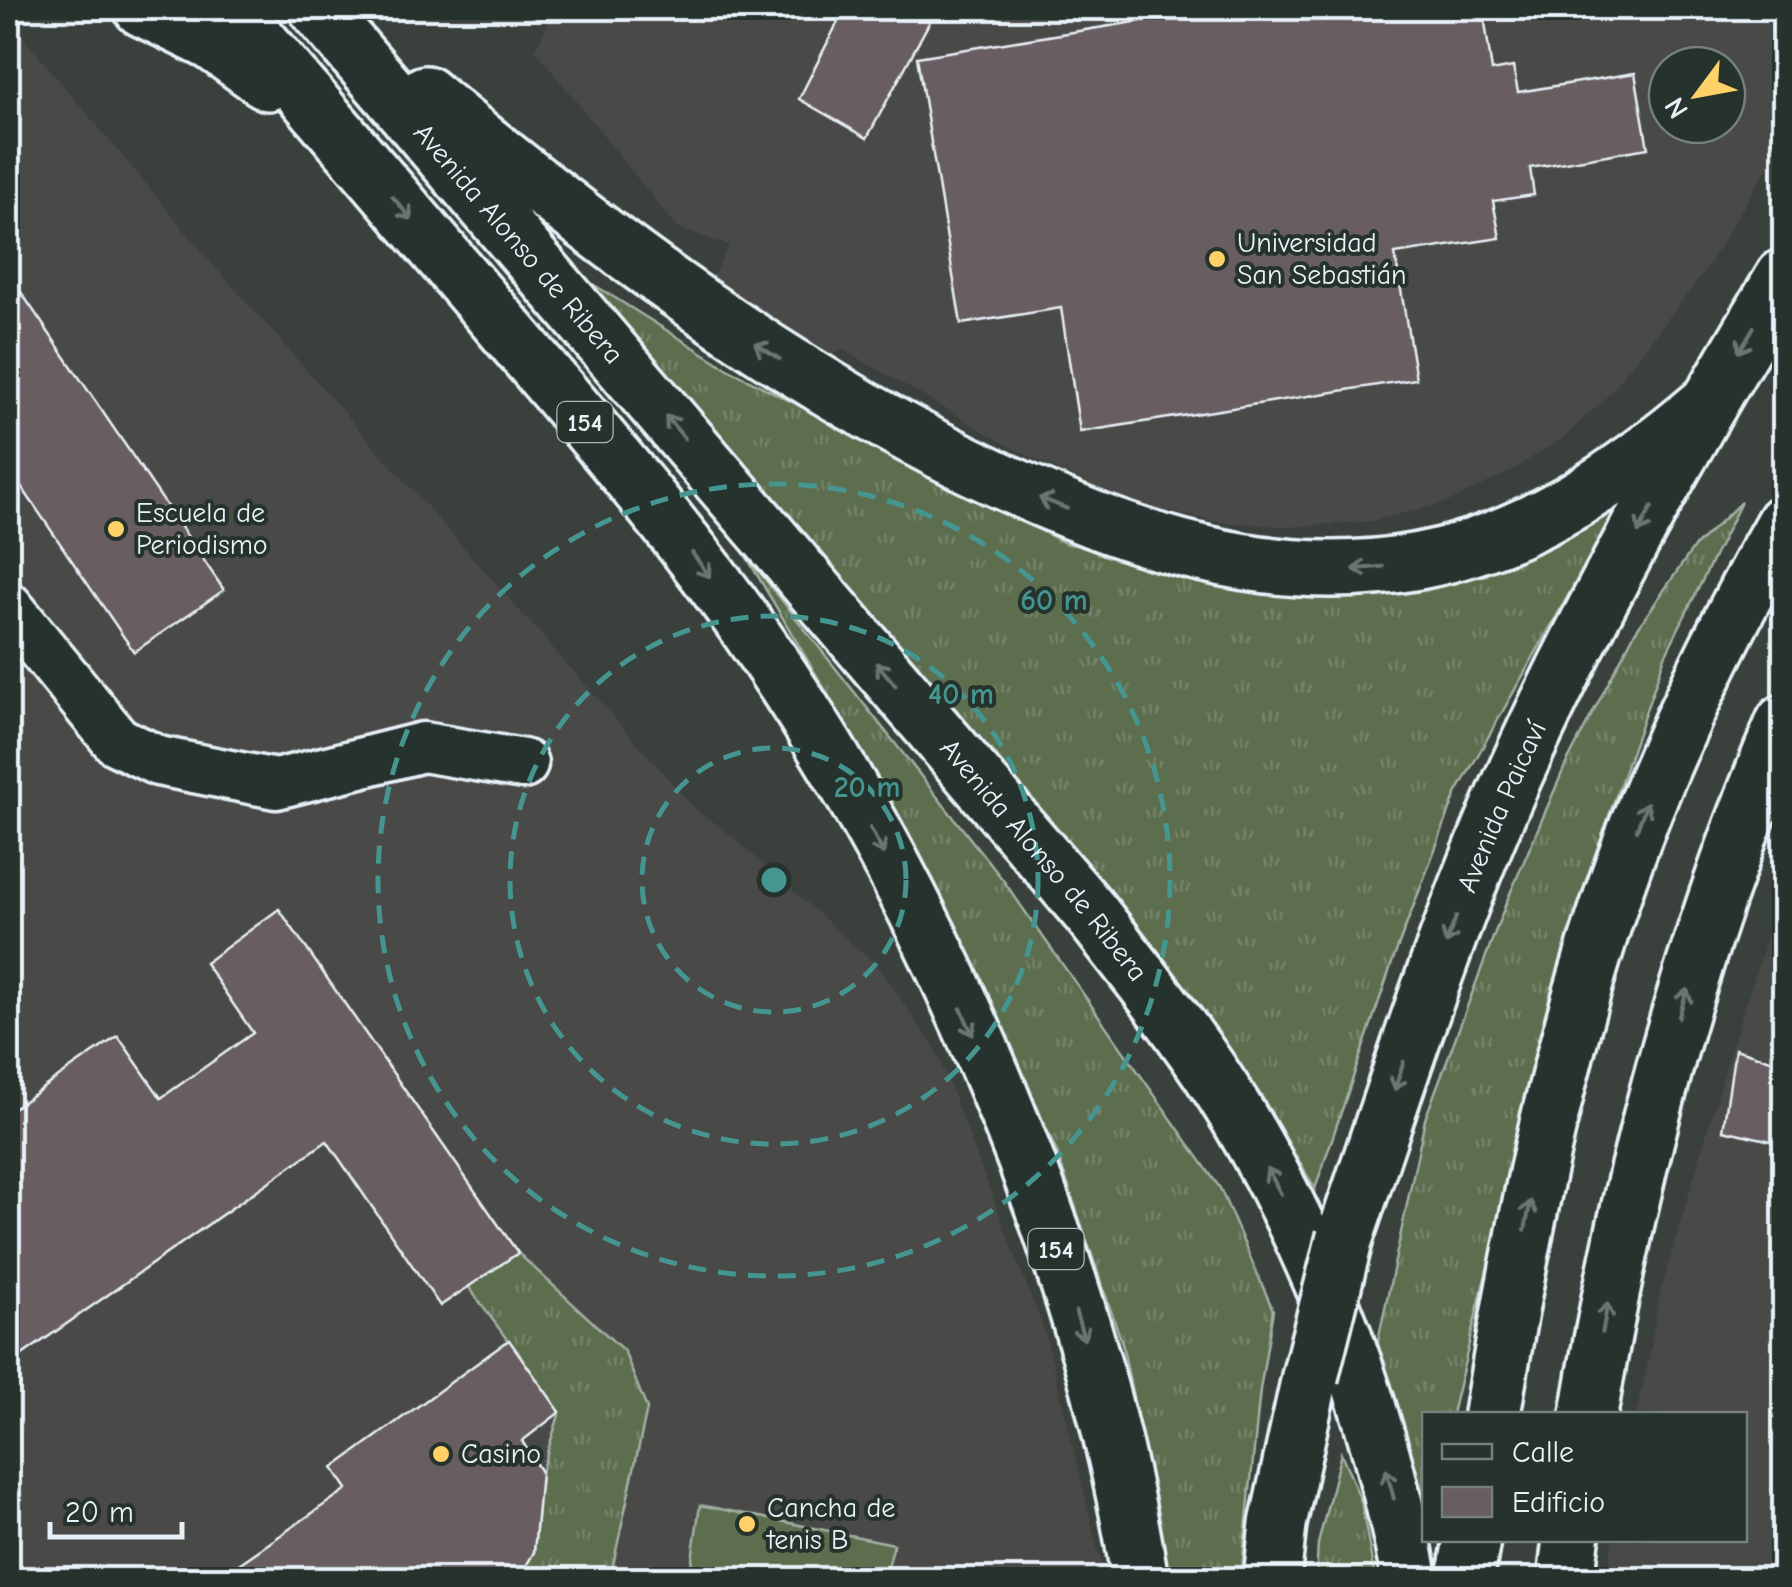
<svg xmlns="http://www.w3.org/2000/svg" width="1792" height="1587" viewBox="0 0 1792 1587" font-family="'Comic Neue',sans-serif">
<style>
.built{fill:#484947;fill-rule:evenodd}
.grass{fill:url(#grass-tufts);stroke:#a2b0a4;stroke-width:2.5}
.pitch{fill:#5d6e50;stroke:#a2b0a4;stroke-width:2.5}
.building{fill:#685d60;stroke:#e8f1f8;stroke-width:2.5}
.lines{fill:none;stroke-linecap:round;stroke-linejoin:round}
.street-casing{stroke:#e8f1f8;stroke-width:55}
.secondary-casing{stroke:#e8f1f8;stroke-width:62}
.primary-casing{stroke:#e8f1f8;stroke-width:62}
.highway-casing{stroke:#e8f1f8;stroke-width:62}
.street{stroke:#26332d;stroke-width:48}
.secondary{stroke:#26332d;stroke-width:55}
.primary{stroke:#26332d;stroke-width:55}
.highway{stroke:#26332d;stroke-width:55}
.primary-bridge-casing{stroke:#e8f1f8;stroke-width:62;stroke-linecap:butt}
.primary-bridge{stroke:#26332d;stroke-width:55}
.oneway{stroke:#6a7674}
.ring{fill:none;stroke:#459590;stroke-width:5;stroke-dasharray:18 12}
.poi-dot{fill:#ffd166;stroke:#26332d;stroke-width:4}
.labels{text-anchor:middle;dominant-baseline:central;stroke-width:8;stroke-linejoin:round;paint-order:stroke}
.shield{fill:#26332d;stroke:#aeb8bb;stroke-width:2.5}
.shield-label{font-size:25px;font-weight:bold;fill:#e8f1f8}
.street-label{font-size:28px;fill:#e8f1f8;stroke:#26332d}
.poi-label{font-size:28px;fill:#e8f1f8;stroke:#26332d;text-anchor:start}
.centre{fill:#459590;stroke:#26332d;stroke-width:5}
.ring-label{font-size:30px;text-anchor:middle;font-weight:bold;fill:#459590;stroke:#26332d;stroke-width:8;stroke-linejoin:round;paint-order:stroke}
</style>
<defs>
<pattern id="grass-tufts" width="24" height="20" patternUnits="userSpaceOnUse" patternTransform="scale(2.5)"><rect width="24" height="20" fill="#5d6e50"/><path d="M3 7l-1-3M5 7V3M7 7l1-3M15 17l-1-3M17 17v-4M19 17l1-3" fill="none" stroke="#74836a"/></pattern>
</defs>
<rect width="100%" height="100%" fill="#3a403c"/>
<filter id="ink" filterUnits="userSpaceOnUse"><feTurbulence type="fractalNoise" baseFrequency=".01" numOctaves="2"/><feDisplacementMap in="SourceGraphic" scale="20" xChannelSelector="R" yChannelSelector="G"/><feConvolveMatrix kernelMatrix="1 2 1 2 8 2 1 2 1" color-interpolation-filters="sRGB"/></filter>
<g filter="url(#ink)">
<path class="built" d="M555,8H1784V140L1703,274L1606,398L1563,438L1510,472L1451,501L1374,521L1293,527L1217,522L1150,507L1084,482L1012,448L844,350L813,357L706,289L729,245L677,228L535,50ZM1667,65H1727V125H1667Z
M8,19L218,270L699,813L719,825L879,967L936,1050L1046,1335L1105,1579H8Z
M1784,886V1579L1607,1580L1612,1540H1744V1414H1636L1649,1358L1658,1300L1735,1036Z"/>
<path class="grass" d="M588,281L730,370L1065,543L1230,578L1418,584L1486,575L1617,509L1456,794L1393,960L1315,1189L1262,1097L1136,922Z
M1741,502L1665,656L1589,873L1543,1024L1519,1119L1494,1241L1452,1414H1424V1498L1377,1346L1425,1119L1506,903L1565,766L1635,632L1694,547Z
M743,551L1003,880L1220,1188L1273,1310L1260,1390L1241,1579H1170L1122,1343L1057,1153L977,968L863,754Z
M518,1253L624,1351L647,1409L610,1579H518L534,1552L541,1472L560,1412L468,1286Z
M1341,1453L1361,1501L1375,1579H1316L1318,1544Z"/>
<path class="pitch" d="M700,1505L894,1544L885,1579H689Z"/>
<path class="building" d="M845,8H937L867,138L799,99Z
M1222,8H1483L1492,71L1513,67L1518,92L1635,73L1648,148L1530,168L1534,195L1493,201L1500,238L1395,254L1416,379L1080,432L1061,308L961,324L917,57Z
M8,273L224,590L134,652L8,467Z
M279,909L518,1253L440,1306L327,1141L8,1365V1112L118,1036L161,1098L253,1033L205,963Z
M1735,1049L1784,1064V1144L1723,1130Z
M509,1340L560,1412L522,1441L541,1472L534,1552L518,1580H216L347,1489L333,1468Z"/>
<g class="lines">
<g class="street-casing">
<path id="street" d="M8,607L117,741L158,761L276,784L423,747L523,764"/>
</g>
<g class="secondary-casing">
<path id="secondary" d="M1589,1414C1629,1175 1689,946 1784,723
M1566,1580L1571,1540"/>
</g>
<g class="primary-casing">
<g id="primary">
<path id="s1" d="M1345,1237C1394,1094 1439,949 1499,810C1579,625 1681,449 1784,277"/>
<path d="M1492,1414C1526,1210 1567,1003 1644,810C1684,711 1731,616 1784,523"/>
<path d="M1272,1580L1278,1524L1310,1377"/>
<path d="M1465,1580L1472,1540"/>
</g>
</g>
<g class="highway-casing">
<g id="highway">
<path d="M142,8L212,42L268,82"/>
<path d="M231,8C328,120 424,233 520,346C598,438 677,529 747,627C935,896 1089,1255 1140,1580"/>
<path id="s2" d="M317,8L1090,912C1141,978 1195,1044 1238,1116C1323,1258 1380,1417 1410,1580"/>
<path d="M425,94C603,241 786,380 996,478C1129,540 1270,589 1419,561C1529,540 1624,475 1708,403"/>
</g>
</g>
<use href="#street" class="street"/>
<use href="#secondary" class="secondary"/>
<use href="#primary" class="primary"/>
<use href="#highway" class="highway"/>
<g class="primary-bridge-casing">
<path id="primary-bridge" d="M1310,1377L1345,1237"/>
</g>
<use href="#primary-bridge" class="primary-bridge"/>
</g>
<defs><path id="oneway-shaft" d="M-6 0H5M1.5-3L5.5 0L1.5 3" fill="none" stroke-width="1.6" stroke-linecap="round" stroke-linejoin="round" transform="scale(2.5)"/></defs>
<g class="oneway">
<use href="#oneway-shaft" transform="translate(402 208) rotate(50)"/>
<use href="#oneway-shaft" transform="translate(1746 340) rotate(121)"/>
<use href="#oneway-shaft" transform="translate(767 351) rotate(-147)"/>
<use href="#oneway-shaft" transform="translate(675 427) rotate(-130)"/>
<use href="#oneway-shaft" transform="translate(1053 503) rotate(-158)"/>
<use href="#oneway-shaft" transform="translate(1645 520) rotate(118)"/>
<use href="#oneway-shaft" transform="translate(701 565) rotate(54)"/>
<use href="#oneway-shaft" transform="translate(1368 568) rotate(175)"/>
<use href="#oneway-shaft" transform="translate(886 674) rotate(-130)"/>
<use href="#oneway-shaft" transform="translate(1642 816) rotate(-69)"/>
<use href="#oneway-shaft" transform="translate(877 841) rotate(62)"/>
<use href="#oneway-shaft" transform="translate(1451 930) rotate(111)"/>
<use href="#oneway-shaft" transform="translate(1683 1003) rotate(-73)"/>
<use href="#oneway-shaft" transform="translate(967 1022) rotate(66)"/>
<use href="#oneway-shaft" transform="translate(1399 1076) rotate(108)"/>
<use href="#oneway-shaft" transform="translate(1274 1181) rotate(-118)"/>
<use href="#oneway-shaft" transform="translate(1528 1215) rotate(-79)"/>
<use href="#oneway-shaft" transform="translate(1605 1318) rotate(-80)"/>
<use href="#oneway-shaft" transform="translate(1080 1326) rotate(73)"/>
<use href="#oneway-shaft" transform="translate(1390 1484) rotate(-105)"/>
</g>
</g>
<g class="ring">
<circle cx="774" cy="880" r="132"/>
<circle cx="774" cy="880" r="264"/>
<circle cx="774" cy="880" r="396"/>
</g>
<g class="poi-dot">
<circle cx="1217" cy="259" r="10"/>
<circle cx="116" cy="529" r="10"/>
<circle cx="441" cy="1454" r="10"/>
<circle cx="747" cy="1524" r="10"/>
</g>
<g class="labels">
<g class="shield">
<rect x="557.5" y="402" width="55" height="40" rx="8"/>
<rect x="1028.5" y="1229" width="55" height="40" rx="8"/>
</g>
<g class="shield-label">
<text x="585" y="422">154</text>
<text x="1056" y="1249">154</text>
</g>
<g class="street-label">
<text stroke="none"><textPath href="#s2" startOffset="310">Avenida Alonso de Ribera</textPath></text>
<text stroke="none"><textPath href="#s1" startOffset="458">Avenida Paicaví</textPath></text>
<text stroke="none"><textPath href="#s2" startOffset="1120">Avenida Alonso de Ribera</textPath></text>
</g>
<g class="poi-label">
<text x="1237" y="243">Universidad<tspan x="1237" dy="32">San Sebastián</tspan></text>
<text x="136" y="513">Escuela de<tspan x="136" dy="32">Periodismo</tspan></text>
<text x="461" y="1454">Casino</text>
<text x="767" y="1508">Cancha de<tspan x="767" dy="32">tenis B</tspan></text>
</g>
</g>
<circle cx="774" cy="880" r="15" class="centre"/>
<g class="ring-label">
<text x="1054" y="610">60 m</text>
<text x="961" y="704">40 m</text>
<text x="867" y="797">20 m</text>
</g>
<rect width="1792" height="1587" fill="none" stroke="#26332d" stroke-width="40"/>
<rect x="20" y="20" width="1752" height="1547" fill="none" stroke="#e8f1f8" stroke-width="4" filter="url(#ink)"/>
<rect x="1422" y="1412" width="325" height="130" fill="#26332d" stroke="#747f7e" stroke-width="2.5"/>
<rect x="1442" y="1444" width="50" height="15" fill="#26332d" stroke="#747f7e" stroke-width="2.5"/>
<text x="1512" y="1462" font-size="30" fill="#e8f1f8">Calle</text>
<rect x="1442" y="1487" width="50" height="30" fill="#685d60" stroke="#747f7e" stroke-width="2.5"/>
<text x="1512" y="1512" font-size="30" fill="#e8f1f8">Edificio</text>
<g transform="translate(1697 95) rotate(238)"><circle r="48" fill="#26332d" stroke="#747f7e" stroke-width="2.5"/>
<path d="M0-8L18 38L0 25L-18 38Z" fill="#ffd166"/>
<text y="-15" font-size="28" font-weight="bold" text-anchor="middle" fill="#e8f1f8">N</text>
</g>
<path d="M50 1522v15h132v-15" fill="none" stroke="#e8f1f8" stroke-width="5"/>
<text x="65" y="1522" font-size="30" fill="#e8f1f8" stroke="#26332d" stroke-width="8" paint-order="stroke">20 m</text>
</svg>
